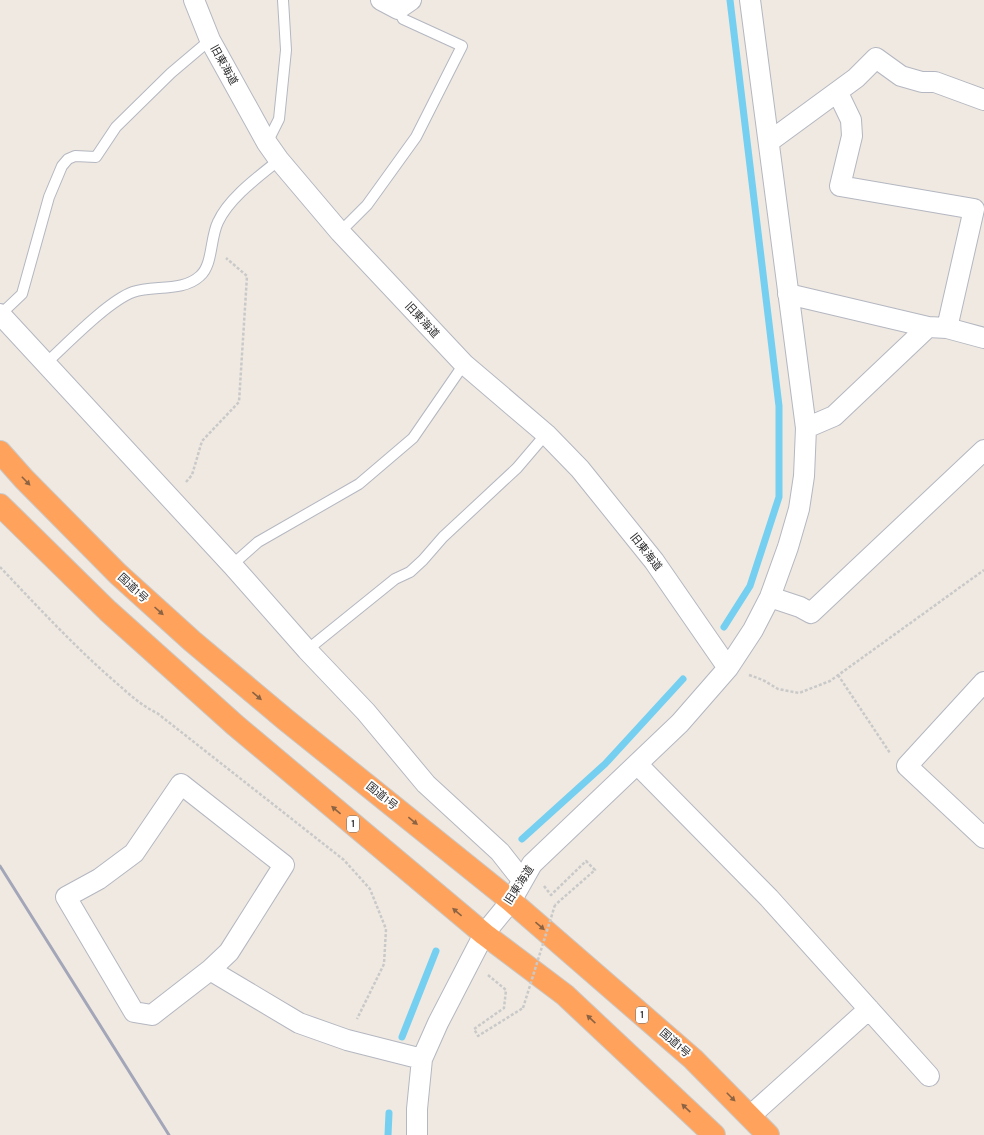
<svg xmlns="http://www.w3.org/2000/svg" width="984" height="1135" viewBox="0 0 984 1135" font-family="Karla,'Noto Sans JP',sans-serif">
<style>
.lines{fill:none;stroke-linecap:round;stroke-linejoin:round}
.stream{stroke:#75cff0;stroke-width:7}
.lane-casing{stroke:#b4b7c1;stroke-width:12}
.street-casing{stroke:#b4b7c1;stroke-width:22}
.highway-casing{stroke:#c9c9c9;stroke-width:24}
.path{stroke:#c9c9c9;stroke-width:2.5;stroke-dasharray:3 2;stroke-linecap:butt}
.lane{stroke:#fff;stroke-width:10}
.street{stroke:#fff;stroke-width:20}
.highway{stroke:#ffa35c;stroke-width:22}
.rail{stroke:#a3a6b8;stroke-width:3}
.path-bridge{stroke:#c9c9c9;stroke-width:2.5;stroke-dasharray:3 2;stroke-linecap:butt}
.oneway{fill:#8c6343}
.labels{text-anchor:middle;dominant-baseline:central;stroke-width:4;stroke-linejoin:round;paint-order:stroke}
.shield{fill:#fff;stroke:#6d6d6d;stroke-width:1}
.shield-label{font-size:10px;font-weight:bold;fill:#2e2e2e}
.street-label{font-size:11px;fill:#2e2e2e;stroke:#fff}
</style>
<rect width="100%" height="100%" fill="#efe9e1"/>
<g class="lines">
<path class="stream" d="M724,627L750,586L779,497V406L730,0
M522,839L605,764L683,679
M402,1037L436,951
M388,1135L389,1113"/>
<g class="lane-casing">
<path id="lane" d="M267,143L279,119L286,50L283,0
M340,232L367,205L416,137L462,46L403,19L398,9
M1,314L22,294L49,197L62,166L68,159L75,156L96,157L116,127L171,73L210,40
M46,363C67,344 108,301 133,292C153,285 183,292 200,276C213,265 210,238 218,222C229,198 258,177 279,160
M232,565L258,542L359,484L413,438L464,364
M307,650L395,579L410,572L423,560L443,537L517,468L546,434"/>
</g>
<g class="street-casing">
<path id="street" d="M194,0L210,40L267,143L279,160L340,232L464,364L546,434L580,469L654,561L728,668
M381,0L398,9L411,0
M838,93L851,120L852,136L840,186L974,209L947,328
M770,141L856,78L876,58L901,76L922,82H935L984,100
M788,294L928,327L947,328L984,338
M0,314L232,565L307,650L366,712L426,784L500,852L522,880
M806,428L834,416L928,327
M770,597L800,607L811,613L984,450
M984,682L907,766L984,838
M637,764L769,898L929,1076
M210,970L152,1015L134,1012L66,897L99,879L134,853L181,784L284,865L229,952L210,970L299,1023L347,1040L422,1059
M750,1116L869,1009
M417,1135V1109L422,1059L438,1023L484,934L511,901L532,864L680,723L728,668L753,630L770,597L788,547L799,509L804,476L806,428L750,0"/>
</g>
<g class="highway-casing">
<path id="highway" d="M0,452L24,479L118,574L192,641L286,720L511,901L693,1059L768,1135
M0,505L108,611L235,725L484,934L565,995L714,1135"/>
</g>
<path class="path" d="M186,482L192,475L202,441L239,402L247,276L226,258
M0,567C37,606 73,645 113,680C127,692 140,705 157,713L344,860L370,889L386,929L384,964L357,1019
M749,675L763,680L778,689L799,693L830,681L984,570
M838,675L890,753
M544,886L551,895L586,861L595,870L555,905
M488,975L506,990L504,1008L474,1029L478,1036L523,1008"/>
<use href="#lane" class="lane"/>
<use href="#street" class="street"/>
<use href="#highway" class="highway"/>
<path class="rail" d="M0,866L169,1135"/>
<path class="path-bridge" d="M523,1008L555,905"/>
</g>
<defs><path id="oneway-solid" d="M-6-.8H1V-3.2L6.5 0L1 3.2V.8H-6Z"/></defs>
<g class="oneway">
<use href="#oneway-solid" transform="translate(26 481) rotate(46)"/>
<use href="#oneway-solid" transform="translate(159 611) rotate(42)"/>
<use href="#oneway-solid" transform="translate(257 696) rotate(40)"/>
<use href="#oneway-solid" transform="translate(336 810) rotate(-140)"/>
<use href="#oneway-solid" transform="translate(413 821) rotate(39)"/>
<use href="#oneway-solid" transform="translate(457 912) rotate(-140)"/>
<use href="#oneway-solid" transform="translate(540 926) rotate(41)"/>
<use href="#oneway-solid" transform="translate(591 1019) rotate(-137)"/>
<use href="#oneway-solid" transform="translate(731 1097) rotate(45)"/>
<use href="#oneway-solid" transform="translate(686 1108) rotate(-137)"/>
</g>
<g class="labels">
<g class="shield">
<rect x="347" y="816" width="12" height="16" rx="3"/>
<rect x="636" y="1007" width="12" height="16" rx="3"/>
</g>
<g class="shield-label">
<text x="353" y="824">1</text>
<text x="642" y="1015">1</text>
</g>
<g class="street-label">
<text transform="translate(224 65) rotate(61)">旧東海道</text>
<text transform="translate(422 320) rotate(47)">旧東海道</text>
<text transform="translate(646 552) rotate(52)">旧東海道</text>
<text transform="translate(133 588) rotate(43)">国道1号</text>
<text transform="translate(382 796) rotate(39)">国道1号</text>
<text transform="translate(519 885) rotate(-57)">旧東海道</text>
<text transform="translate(675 1043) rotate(41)">国道1号</text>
</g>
</g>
</svg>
